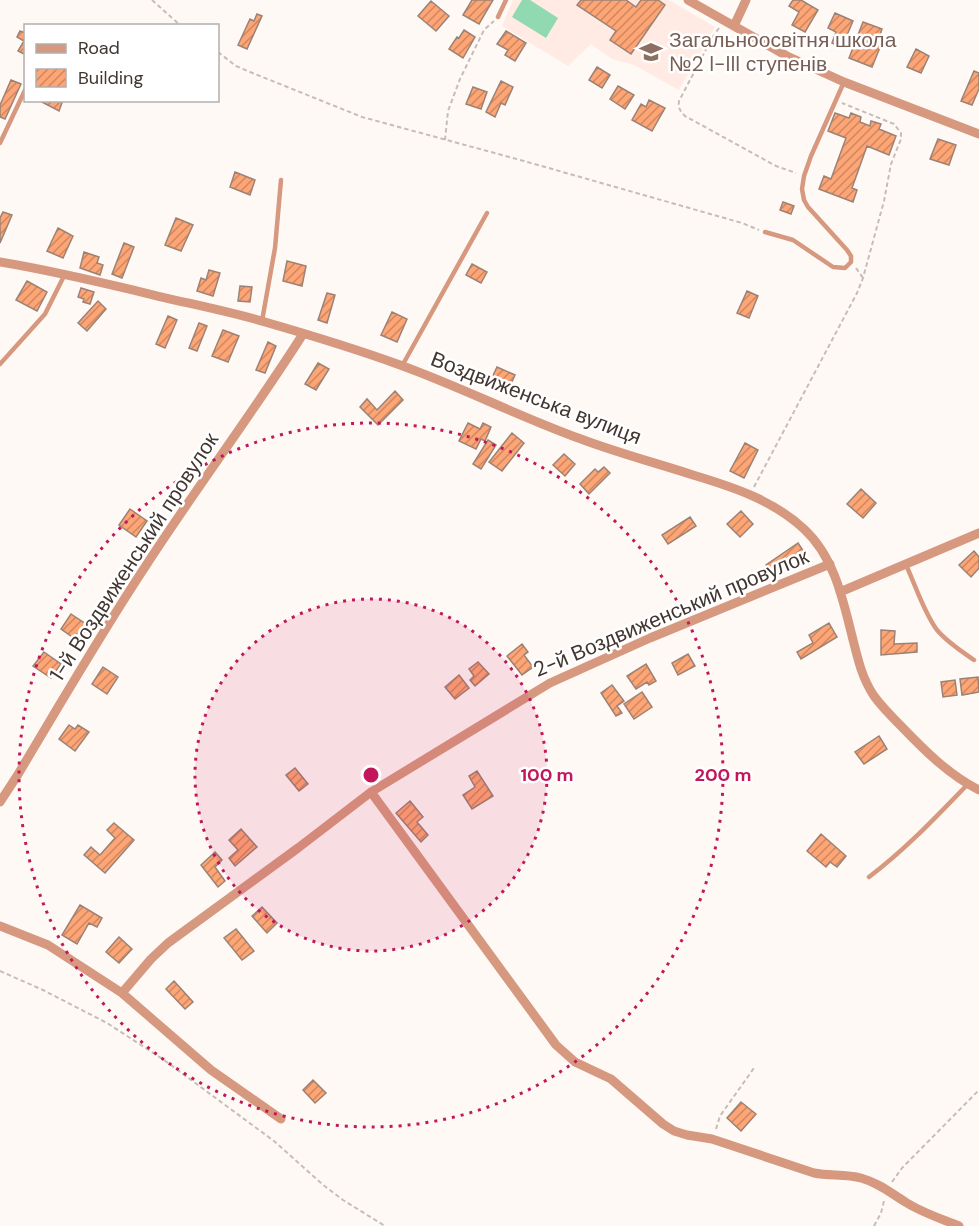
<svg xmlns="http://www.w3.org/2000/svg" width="979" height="1226" viewBox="0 0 979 1226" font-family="'DM Sans',sans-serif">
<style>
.education{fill:#ffebe3}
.pitch{fill:#90d9b1}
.building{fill:url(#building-hatch);stroke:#9c8275;stroke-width:1.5}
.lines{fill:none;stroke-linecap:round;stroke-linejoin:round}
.path{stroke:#c5bdba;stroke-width:2;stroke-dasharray:4.5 3;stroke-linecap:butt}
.lane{stroke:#d6997f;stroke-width:4.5}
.street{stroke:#d6997f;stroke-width:9}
.ring{fill:none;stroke:#c2185b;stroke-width:3;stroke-dasharray:3 6}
.labels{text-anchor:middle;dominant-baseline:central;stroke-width:5;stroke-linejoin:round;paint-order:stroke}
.education-label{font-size:21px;fill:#785e54;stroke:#fff;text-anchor:start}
.street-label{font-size:21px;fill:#413631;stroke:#fff}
.centre{fill:#c2185b;stroke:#fff;stroke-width:3}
.ring-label{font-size:18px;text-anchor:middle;font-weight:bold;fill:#c2185b;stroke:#fff;stroke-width:5;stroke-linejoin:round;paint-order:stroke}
</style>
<defs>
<pattern id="building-hatch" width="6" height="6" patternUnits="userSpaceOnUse" patternTransform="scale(1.5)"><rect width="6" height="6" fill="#fda575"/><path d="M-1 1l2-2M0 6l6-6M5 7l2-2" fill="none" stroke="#ce8761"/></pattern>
</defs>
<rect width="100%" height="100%" fill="#fff9f6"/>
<path class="education" d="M513,0H669L715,27L679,90L634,65L612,59L591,44L568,66L502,26Z"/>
<path class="pitch" d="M522,0H530L558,18L546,38L512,17Z"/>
<path class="building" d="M472,0H493L479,24L463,15Z
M581,0H626L636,7L641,0H658L665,5L631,54L610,40L616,31L577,5Z
M793,0H801L818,10L805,32L792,25L799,12L789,6Z
M431,1L449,16L436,31L418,16Z
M835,13L853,21L842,47L832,43L836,32L828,28Z
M257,14L262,16L247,49L238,45L250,19L254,21Z
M863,22L882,29L877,44L881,45L872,67L849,58Z
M464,30L475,37L463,58L449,49L457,37L459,38Z
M20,31L26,33V55L18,51L24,41L17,37Z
M506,31L526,43L515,61L505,55L508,50L497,44Z
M916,49L929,56L921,73L907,67Z
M597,67L610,75L602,88L589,80Z
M974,71L979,73V89L972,105L961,101Z
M11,80L21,84L5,119L0,117V105Z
M501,81L513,87L505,105L501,103L495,117L486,112Z
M618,86L634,95L625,109L610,99Z
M473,87L487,92L481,109L466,104Z
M63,100L59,111L40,101V100Z
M649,100L665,108L652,131L632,120L641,104L646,107Z
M835,113L849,118L851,113L861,117L860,122L870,126L871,121L881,124L879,129L896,136L889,155L867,146L852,188L857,190L853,202L819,189L824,176L831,179L846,138L828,131Z
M938,139L956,145L949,165L930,159Z
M235,172L255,180L250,195L230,187Z
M783,202L794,206L791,214L780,210Z
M3,212L12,215L0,243V218Z
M176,218L193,225L181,251L165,245Z
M58,228L73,236L63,258L47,251Z
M124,243L134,247L122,278L112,274Z
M84,252L99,257L97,263L103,265L100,275L80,268Z
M287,261L306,266L302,286L283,281Z
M472,264L487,272L481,283L466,275Z
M209,270L220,273L213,296L197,291L201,278L206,280Z
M27,281L47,292L37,311L16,300Z
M240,286L252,287L250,302L238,301Z
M81,288L94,292L90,304L83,302L84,299L78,297Z
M747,291L758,296L749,318L737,313Z
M327,293L335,295L327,323L318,320Z
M98,301L106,309L87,331L78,323Z
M392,312L407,319L397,342L381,335Z
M168,316L177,320L165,348L156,344Z
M199,323L207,326L197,351L189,348Z
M223,330L239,336L228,362L212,356Z
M268,342L276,346L265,373L256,370Z
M318,363L329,369L316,390L305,384Z
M497,367L515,375L506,395L488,386Z
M395,391L403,400L378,425L360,407L367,399L377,410Z
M468,423L480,429L483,423L491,427L485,441L481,439L476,449L459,441Z
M512,433L524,443L502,471L489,462Z
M488,440L496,445L481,469L473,464Z
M745,443L758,450L744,478L730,471Z
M564,454L575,464L565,476L553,465Z
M604,467L610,473L589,494L580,484L595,469L598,472Z
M861,489L876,503L863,518L847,504Z
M130,509L147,521L136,537L119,525Z
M741,511L753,524L740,537L727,524Z
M690,517L696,526L668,544L662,535Z
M798,543L804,552L772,574L766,565Z
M974,551L979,557V568L971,577L959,565Z
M71,614L89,626L78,641L61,629Z
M829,623L837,637L801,659L797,652L813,643L809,635Z
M881,630L895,631L894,644L917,643V652L881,655Z
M522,644L528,652L524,655L533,667L522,675L507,656Z
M44,652L61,664L51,678L33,666Z
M688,654L695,666L678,675L672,663Z
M478,662L489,674L475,686L470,680L474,676L469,669Z
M646,664L656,681L649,685L647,682L636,689L627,676Z
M103,667L118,677L107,694L92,684Z
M459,675L469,688L455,699L445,687Z
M978,677L979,692L962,695L960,679Z
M955,680L957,695L943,697L941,682Z
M612,685L624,701L617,706L622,713L616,716L601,693Z
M642,692L652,707L634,719L624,704Z
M69,725L75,729L78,725L89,732L75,751L59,739Z
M879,736L887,749L864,764L855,752Z
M295,768L308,784L299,791L286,775Z
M477,771L493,796L472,809L463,795L475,787L469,776Z
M410,801L423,817L417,822L428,835L421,842L396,813Z
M114,823L134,840L105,873L84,855L91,847L100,855L115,838L107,830Z
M241,829L257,847L235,866L229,858L238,850L229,840Z
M821,834L846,856L837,867L830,862L826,867L807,851Z
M215,852L222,860L215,867L225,881L218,887L201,865Z
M80,905L102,918L97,927L89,923L77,944L62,935Z
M262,907L277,923L267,933L252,916Z
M236,929L254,951L242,960L224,938Z
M119,937L132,949L119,963L106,952Z
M174,981L193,1002L185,1009L166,989Z
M313,1080L326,1093L315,1103L303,1090Z
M741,1102L756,1114L741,1131L727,1118Z"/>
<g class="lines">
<path class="path" d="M152,0L181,26
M719,28L712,38L679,101C678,108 680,111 685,116L776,166L796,173
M218,52L236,66L250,72L362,117L524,161L742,223L759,230
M445,140L448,111L460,79L484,30L494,21
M856,268L863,278
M754,487L857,293L863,278L884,201L891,164L901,139V133L894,124L842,103
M0,971L43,990L107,1023L164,1060L274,1141L322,1184L343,1200L385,1226
M716,1129L720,1116L754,1068
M892,1182L902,1168L979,1090
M874,1226L881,1213L884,1201"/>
<path class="lane" d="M498,17L506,0
M0,143L26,88
M765,232L793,240L833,267L845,268L851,262V256L847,250L808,207L804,200L802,189L804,176L811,156L844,82
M262,321L275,248L281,180
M0,364L45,314L65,274
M402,366L487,213
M906,565C915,584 924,613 937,630C947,642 961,651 974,660
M869,877C905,850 936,817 968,784"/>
<path class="street" d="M688,0L787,56L844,82L979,134
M734,26L746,0
M0,262C55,271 108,284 162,297C196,305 231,312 265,322C310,335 356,349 400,365C461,387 520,417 581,439C618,453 656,463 693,475C733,487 773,500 804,529C842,564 846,622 861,669C864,678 868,687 874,696C882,707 892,717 901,726C924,750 949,775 979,790
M840,592L979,533
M371,792L556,1045L575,1062L611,1079L663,1124L674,1131L687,1135L712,1139L814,1173C829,1176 846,1174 861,1178C879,1183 892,1194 907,1203C923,1213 942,1219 959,1226
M0,802L17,776C59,706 100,635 145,567C196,488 253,413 303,334
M0,926L48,945L122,993L211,1070L281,1119
M122,993L151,959L168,943L298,848L371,792L550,683L650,638L830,564"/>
</g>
<circle cx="371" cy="775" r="176" fill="#c2185b" fill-opacity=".12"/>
<g class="ring">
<circle cx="371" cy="775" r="176"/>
<circle cx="371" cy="775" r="352"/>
</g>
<defs>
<g id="school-bare" transform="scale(1.8)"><path d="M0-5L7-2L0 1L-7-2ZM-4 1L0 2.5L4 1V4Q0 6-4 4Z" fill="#8d6e63" stroke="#fff" stroke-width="2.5" paint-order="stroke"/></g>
</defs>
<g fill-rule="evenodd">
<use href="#school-bare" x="651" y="52"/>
</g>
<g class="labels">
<g class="education-label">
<text x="669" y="40">Загальноосвітня школа<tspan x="669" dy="24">№2 I-III ступенів</tspan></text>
</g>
<g class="street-label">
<text transform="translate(536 398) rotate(21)">Воздвиженська вулиця</text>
<text transform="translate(134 557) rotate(-57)">1-й Воздвиженський провулок</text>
<text transform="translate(671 613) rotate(-23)">2-й Воздвиженський провулок</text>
</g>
</g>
<circle cx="371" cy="775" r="9" class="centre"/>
<g class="ring-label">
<text x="547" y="781">100 m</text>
<text x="723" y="781">200 m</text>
</g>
<rect x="24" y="24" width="195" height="78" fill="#ffffff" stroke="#b3afad" stroke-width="1.5"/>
<rect x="36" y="44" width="30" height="9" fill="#d6997f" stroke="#b3afad" stroke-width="1.5"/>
<text x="78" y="54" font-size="18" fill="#413631">Road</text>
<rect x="36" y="69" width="30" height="18" fill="url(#building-hatch)" stroke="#b3afad" stroke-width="1.5"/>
<text x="78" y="84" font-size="18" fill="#413631">Building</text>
</svg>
